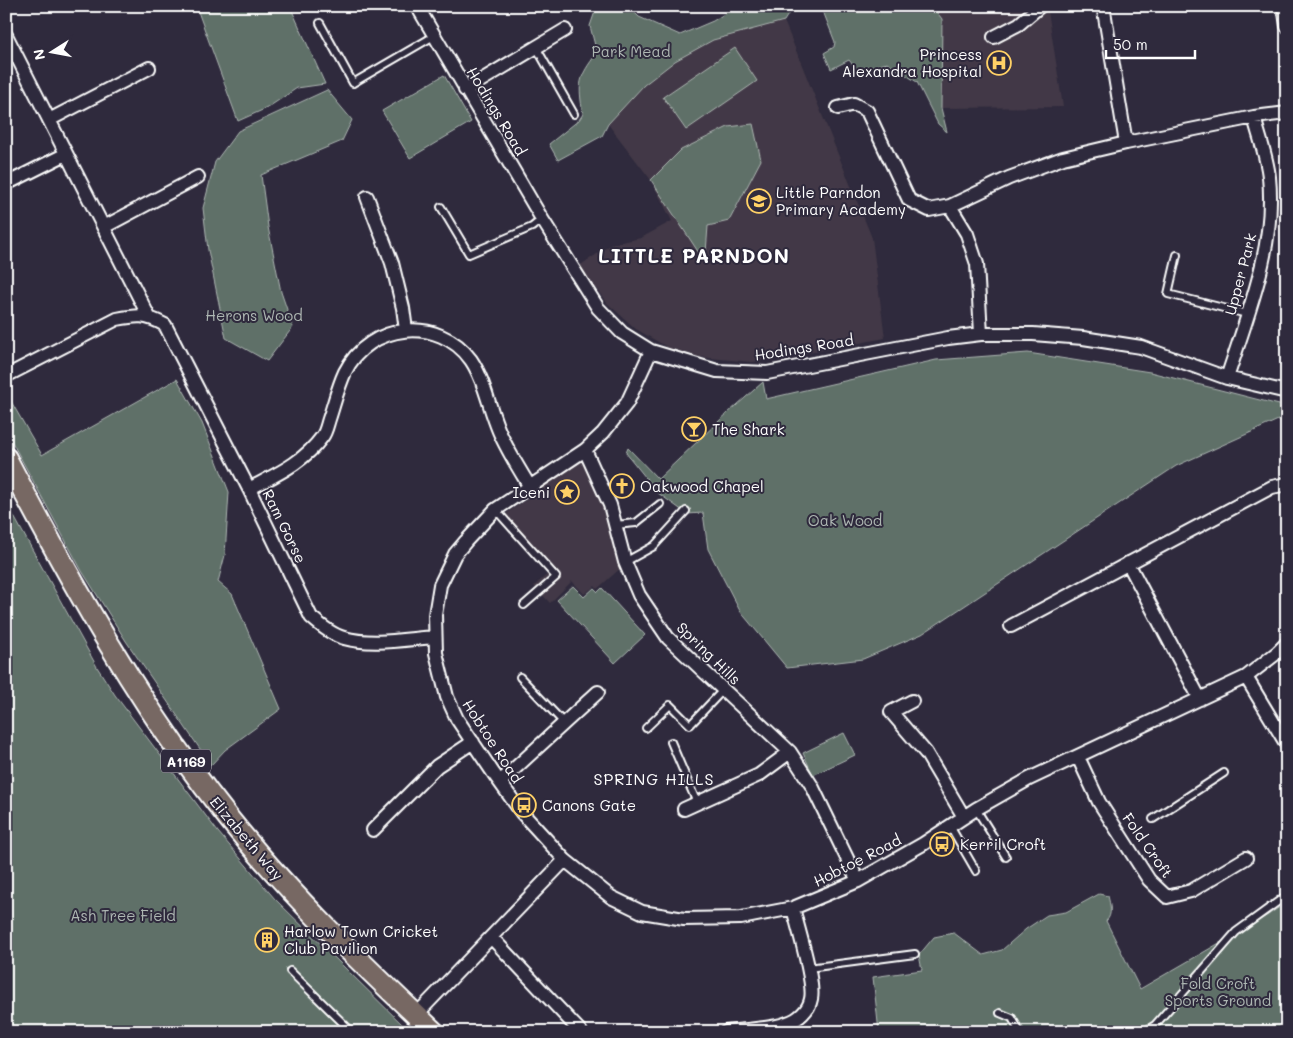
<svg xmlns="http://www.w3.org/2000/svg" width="1293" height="1038" viewBox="0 0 1293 1038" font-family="Mali,sans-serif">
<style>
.built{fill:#423946}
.green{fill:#5e6f67;stroke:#aeb7b3}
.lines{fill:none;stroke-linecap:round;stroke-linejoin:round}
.lane-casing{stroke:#fff;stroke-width:10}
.street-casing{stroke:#fff;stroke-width:16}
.primary-casing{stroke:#fff;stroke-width:24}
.lane{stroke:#2f2a3d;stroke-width:6}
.street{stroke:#2f2a3d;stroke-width:12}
.primary{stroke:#776864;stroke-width:20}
.labels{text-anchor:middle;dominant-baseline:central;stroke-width:4;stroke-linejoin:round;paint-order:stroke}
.shield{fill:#2f2a3d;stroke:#c1bfc5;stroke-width:1}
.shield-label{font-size:14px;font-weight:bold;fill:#fff}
.park-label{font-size:15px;fill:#aeb7b3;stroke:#2f2a3d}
.poi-label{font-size:15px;fill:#fff;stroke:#2f2a3d;text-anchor:start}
.street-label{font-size:15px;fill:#fff;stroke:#2f2a3d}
.neighbourhood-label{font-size:16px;letter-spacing:1px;fill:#fff;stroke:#2f2a3d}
.district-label{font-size:20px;font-weight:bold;letter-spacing:1px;fill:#fff;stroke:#2f2a3d}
</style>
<rect width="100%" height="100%" fill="#2f2a3d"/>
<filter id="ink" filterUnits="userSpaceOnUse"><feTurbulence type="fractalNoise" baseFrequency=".02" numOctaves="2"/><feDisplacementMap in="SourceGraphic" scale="10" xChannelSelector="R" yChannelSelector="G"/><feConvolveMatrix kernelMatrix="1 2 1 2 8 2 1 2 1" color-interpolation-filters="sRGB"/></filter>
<g filter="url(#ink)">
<path class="built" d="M932,6H1080L1048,11L1063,107L941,108L942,19Z
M784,21L872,238L885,338L813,352L752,362L700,357L667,347L636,329L607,303L579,266L612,244L641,238L672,221L651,180L608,124L644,85L675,61L713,40Z
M584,459L605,504L622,567L597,589L595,586L584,594L572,581L550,603L534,586L550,572L503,516Z"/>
<path class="green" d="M196,6H290L325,84L297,88L267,108L238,121Z
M597,6H628L639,17L680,35L713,21L737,6H809L789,13L784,21L713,40L675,61L644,85L608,124L602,136L558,160L549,144L579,120L583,114C578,83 578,78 597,53L590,26Z
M821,6H932L942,19L941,108L947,132L938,124L917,82L887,63L858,71L849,60L831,69L824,53L834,47L835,42Z
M735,48L757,81L686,130L663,97Z
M444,75L471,122L410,158L382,111Z
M327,90L352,120L342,141L261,175L268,227L281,292L293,327L267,361L226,338L208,250L203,208L215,162L238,131Z
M753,124L761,160L729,221L708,226L706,253H699L651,180L681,150L728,127Z
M1028,353L1150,372L1287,407V416L1176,466L922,634L863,659L787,668L740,611L708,549L703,513L687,514L658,493L626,453L628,448L658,479L719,421L763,382L766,399L936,360Z
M177,379L202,423L229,492L225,555L218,582L232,594L281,709L225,750L211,765L126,641L82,571L6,431V405L9,398L42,455Z
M6,502L97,667L115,695L218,832L275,899L410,1032H6Z
M573,586L584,597L594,588L598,592L602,588L645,635L615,663L557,600Z
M844,733L855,755L813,775L803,753Z
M1099,894L1108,896C1110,904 1113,915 1106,921L1140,989L1268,915L1287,902V1032H879L873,977L922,970L919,955L934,937L954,933L983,955L1002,950L1026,929L1047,915L1066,912Z"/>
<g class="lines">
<g class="lane-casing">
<path id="lane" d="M320,23L353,83L434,36
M536,47L574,114
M441,207L469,254L532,227L542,219
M1177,255L1168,294L1247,314
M495,509L556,577L524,605
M615,525L636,523L660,504
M625,562L654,546L686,511
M520,677L564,723
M646,728L670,705L690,725L723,690
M671,742L697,803
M976,809L1006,857
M1153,819L1224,773
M950,826L976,871
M808,968L915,954
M290,971L352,1032
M1000,1013L1012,1018L1020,1032
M1144,1032L1155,1025L1236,932L1287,895"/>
</g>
<g class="street-casing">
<path id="street" d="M417,6L542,219L598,308L622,333L651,351L717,371L767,373L948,338L981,334H1033L1083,338L1141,347L1227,378L1287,392
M1284,6L1287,26
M1104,11L1126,143
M6,35L149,317
M994,37L1019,24L1040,6
M465,90L565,30
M838,108L854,104L867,111L909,200L929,210L950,206L1009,178L1063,158L1126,143L1254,117L1287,113
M49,120L149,68
M6,184L66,154
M367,197L392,263L403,308L406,330
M950,206L967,234L977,264L981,334
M104,227L198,177
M651,351L627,403L603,433L585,450L495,510L466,541L455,554L440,585L435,615L436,653L447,697L457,719L494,774L522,813L565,860L611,897L642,912L684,919L741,918L793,908L858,881L923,844L976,809L1029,779L1246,677L1278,652L1287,643
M6,376L117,319C138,315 145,314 165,325L249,489L311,617C321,626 332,635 344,638C373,646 406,639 435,637
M1227,378C1248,313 1276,246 1269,177C1267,157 1259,137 1254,117
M585,450L610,505L625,562L639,595L668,638L790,752L812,786L858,881
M249,489C277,474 303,463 322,437C326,432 327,425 329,419C334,404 338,387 345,372C369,323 439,315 471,360C485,381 489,408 499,431C507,450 519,469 530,487
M1128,563L1200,699
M1011,626L1272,487L1287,484
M1246,677L1287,745
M912,701L891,712L926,753L964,817
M1078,757L1099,802L1149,880L1167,897L1191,891L1246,858
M500,782L598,692
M684,809L759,775L790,752
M373,830L437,766L473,742
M491,937L581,1032
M416,1015L565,860
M726,1032C742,1030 773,1029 787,1023C798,1020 809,1010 811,999C815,983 798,928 793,908"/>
</g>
<g class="primary-casing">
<path id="primary" d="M6,458C72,584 141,709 230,820C291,896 363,965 434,1032"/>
</g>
<use href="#lane" class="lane"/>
<use href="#street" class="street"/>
<use href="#primary" class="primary"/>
</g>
</g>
<defs>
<g id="hospital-ring" transform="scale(1.25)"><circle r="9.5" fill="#2f2a3d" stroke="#ffd166" stroke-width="1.5"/><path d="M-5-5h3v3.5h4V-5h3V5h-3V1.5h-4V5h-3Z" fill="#ffd166"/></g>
<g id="school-ring" transform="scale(1.25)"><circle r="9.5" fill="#2f2a3d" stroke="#ffd166" stroke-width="1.5"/><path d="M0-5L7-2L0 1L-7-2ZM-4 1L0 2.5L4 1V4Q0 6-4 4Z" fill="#ffd166"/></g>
<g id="bar-ring" transform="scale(1.25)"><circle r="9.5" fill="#2f2a3d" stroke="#ffd166" stroke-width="1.5"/><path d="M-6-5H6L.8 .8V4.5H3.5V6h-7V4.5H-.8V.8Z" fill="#ffd166"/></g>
<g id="church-ring" transform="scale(1.25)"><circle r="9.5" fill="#2f2a3d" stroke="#ffd166" stroke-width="1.5"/><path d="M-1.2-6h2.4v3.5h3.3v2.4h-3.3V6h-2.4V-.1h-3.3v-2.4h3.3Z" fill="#ffd166"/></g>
<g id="sight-ring" transform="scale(1.25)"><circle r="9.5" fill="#2f2a3d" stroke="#ffd166" stroke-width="1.5"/><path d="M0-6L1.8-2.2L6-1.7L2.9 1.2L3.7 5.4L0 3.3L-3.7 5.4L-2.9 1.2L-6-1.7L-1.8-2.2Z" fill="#ffd166"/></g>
<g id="bus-ring" transform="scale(1.25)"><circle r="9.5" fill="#2f2a3d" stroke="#ffd166" stroke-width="1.5"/><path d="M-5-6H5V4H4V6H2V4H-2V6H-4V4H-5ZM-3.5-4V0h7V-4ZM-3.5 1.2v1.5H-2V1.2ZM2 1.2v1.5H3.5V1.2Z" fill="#ffd166"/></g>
<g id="building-ring" transform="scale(1.25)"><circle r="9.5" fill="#2f2a3d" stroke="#ffd166" stroke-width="1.5"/><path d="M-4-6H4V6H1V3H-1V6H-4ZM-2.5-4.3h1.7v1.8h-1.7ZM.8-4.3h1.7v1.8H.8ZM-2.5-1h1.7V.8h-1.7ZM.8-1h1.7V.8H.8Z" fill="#ffd166"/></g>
</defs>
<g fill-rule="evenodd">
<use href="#hospital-ring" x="999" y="63"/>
<use href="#school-ring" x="759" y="201"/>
<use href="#bar-ring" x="694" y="429"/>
<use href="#church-ring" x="622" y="486"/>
<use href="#sight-ring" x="567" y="492"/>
<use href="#bus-ring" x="524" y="805"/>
<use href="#bus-ring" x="942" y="844"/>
<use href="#building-ring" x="267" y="940"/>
</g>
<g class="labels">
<rect class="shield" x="161" y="749.5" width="50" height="23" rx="4"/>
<g class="shield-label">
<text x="186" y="761">A1169</text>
</g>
<g class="park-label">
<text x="631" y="51">Park Mead</text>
<text x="254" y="315">Herons Wood</text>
<text x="845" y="520">Oak Wood</text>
<text x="123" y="915">Ash Tree Field</text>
<text x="1218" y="983">Fold Croft<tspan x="1218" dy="17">Sports Ground</tspan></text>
</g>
<g class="poi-label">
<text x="982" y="54" text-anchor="end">Princess<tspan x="982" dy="17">Alexandra Hospital</tspan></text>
<text x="776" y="192">Little Parndon<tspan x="776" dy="17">Primary Academy</tspan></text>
<text x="712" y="429">The Shark</text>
<text x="640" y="486">Oakwood Chapel</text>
<text x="550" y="492" text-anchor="end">Iceni</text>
<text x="542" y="805">Canons Gate</text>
<text x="960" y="844">Kerril Croft</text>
<text x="284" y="931">Harlow Town Cricket<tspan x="284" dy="17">Club Pavilion</tspan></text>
</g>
<g class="street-label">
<text transform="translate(497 111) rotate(59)">Hodings Road</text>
<text transform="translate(1240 274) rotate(-75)">Upper Park</text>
<text transform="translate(804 347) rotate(-9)">Hodings Road</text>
<text transform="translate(285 526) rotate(64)">Ram Gorse</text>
<text transform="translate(709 653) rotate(44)">Spring Hills</text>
<text transform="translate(493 741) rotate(57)">Hobtoe Road</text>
<text transform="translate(247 838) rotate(50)">Elizabeth Way</text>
<text transform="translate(1148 845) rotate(55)">Fold Croft</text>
<text transform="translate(857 860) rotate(-27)">Hobtoe Road</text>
</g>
<g class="neighbourhood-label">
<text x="654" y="778">SPRING HILLS</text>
</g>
<g class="district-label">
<text x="694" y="255">LITTLE PARNDON</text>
</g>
</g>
<rect width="1293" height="1038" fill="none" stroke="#2f2a3d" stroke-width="25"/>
<rect x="12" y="12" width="1268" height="1013" fill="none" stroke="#fff" stroke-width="2" filter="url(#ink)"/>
<g transform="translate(52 52) rotate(259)" stroke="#2f2a3d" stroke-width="4" paint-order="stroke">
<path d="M0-4L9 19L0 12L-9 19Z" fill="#ffffff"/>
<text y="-8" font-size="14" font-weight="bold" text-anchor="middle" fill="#ffffff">N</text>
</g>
<path d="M1106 50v8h89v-8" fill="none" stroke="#ffffff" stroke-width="2.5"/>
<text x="1113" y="50" font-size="15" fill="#ffffff" stroke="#2f2a3d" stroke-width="4" paint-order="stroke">50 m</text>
</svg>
